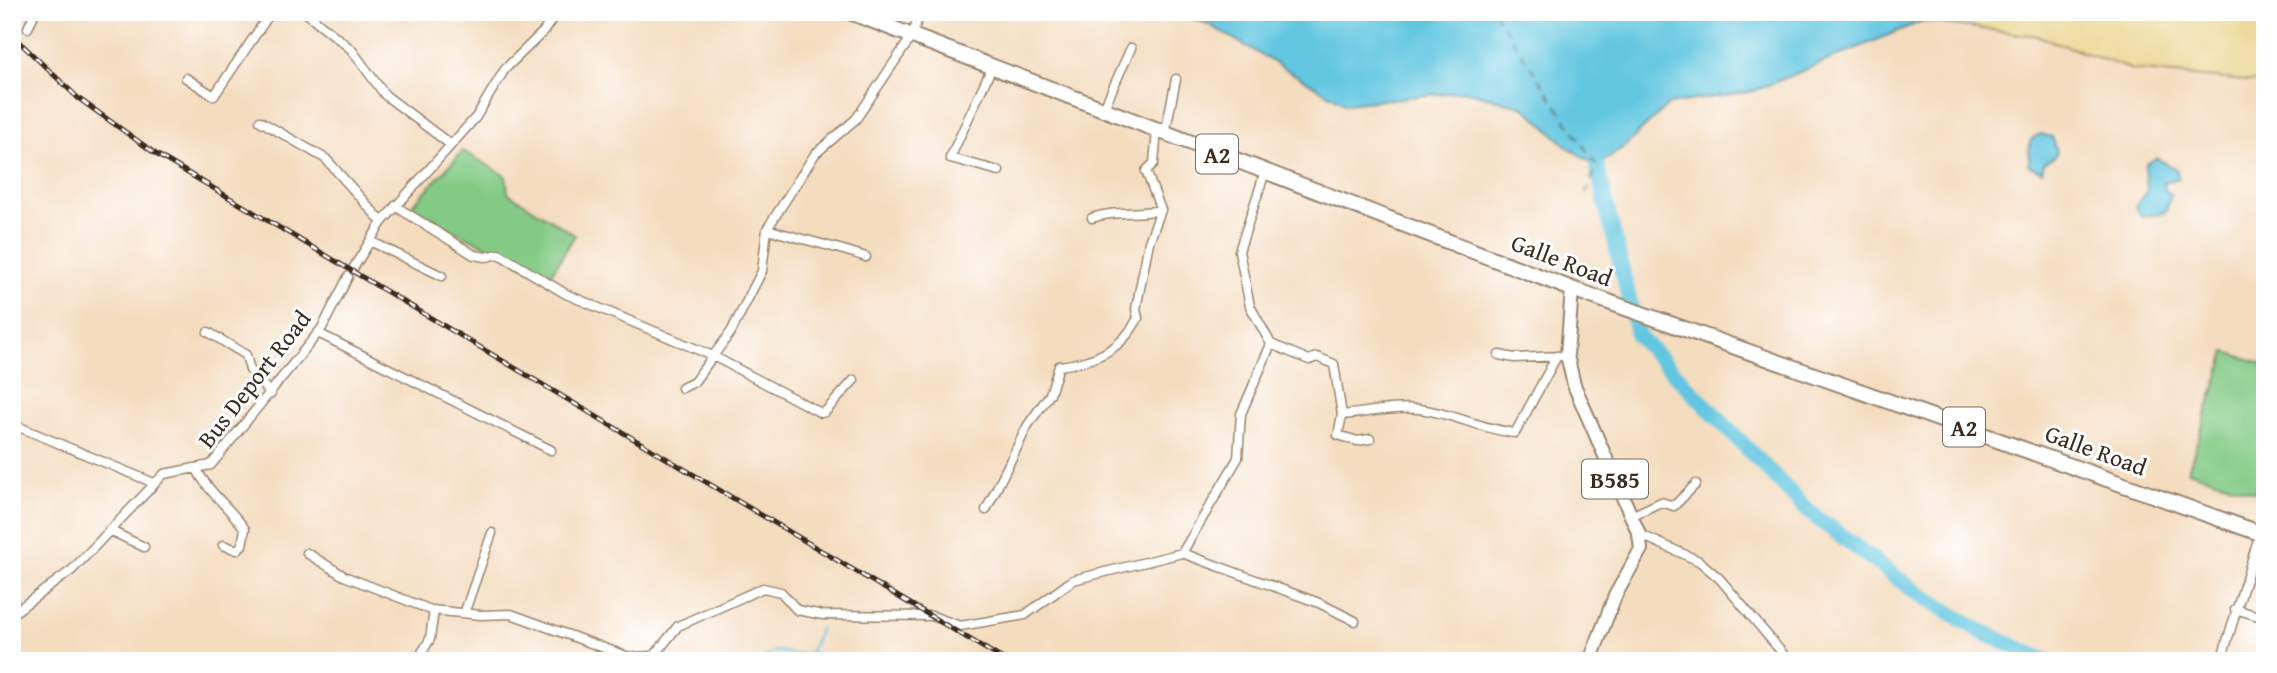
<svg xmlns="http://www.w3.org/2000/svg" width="2277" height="673" viewBox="0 0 2277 673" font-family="'Gentium Book Plus',serif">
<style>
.green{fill:#83ca85;stroke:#5f7a52;stroke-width:2}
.sand{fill:#eeda9e;stroke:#94825e;stroke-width:2}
.water{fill:#62c6e0;stroke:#4e787f;stroke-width:2}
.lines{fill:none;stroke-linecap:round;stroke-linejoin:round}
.stream{stroke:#62c6e0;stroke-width:2.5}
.river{stroke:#62c6e0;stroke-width:16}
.ferry{stroke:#496162;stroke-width:2;stroke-dasharray:9 7;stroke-linecap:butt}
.street-casing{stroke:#98836e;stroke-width:11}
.primary-casing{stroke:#98836e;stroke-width:16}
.highway-casing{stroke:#98836e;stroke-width:18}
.street{stroke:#fff;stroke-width:8}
.primary{stroke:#fff;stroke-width:12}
.highway{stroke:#fff;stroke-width:14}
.rail-casing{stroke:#3b2a1e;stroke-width:5}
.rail{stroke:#fff;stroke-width:2.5;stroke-dasharray:8;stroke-linecap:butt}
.labels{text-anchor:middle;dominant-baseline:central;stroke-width:6;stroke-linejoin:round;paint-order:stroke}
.shield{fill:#fff;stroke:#766a62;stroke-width:2}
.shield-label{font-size:23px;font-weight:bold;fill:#3b2a1e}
.street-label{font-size:24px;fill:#3b2a1e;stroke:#fff}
</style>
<rect width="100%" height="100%" fill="#fff"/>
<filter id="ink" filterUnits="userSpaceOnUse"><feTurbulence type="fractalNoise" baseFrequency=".0143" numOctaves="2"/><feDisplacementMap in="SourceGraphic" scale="14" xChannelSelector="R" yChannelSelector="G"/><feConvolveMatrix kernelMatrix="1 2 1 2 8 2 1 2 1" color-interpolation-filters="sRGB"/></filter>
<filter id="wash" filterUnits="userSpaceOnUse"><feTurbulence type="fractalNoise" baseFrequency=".00686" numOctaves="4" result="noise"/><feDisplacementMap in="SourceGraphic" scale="28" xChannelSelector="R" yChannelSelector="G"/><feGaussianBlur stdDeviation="1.57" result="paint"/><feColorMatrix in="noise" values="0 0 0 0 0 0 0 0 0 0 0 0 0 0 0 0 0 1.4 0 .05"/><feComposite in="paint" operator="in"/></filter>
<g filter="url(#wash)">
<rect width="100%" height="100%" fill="#f4dcbe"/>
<path class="green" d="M463,151L506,176L508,193L575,235L548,279L499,251L407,211Z
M2226,352L2265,364V461L2255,492L2188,471Z"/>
<path class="sand" d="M1921,12H2265V83L2133,70L2038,36L1922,21Z"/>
<path class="water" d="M1172,12H1921L1922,21L1754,91L1669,104L1625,146L1597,166L1569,148L1524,107L1464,91L1346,104L1206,23Z
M2041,134L2052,137L2057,151L2054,157L2044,163L2042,171L2028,165C2033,152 2022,140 2041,134Z
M2156,158L2176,169L2179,178L2164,183L2165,190L2171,194L2166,212L2142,217L2135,207L2147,190L2145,165Z"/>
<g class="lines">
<path class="stream" d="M759,661L775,651L802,655L811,652L820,628"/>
<path class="river" d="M1597,166L1638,336L1809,512L1919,594L1982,632L2047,661"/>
<path class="ferry" d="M1494,12L1597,166L1586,193"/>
</g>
</g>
<g filter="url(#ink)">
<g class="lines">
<g class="street-casing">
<path id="street" d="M305,12L351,49L385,95L451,145
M28,28L35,12
M992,67L950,158L999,171
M186,78L214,96L271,12
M1103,110L1131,48
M260,121L326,159L382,222
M1165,134L1176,79
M395,206L474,255L486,257L499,254L566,294L713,356L731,332L762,271L767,229L815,154L856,119L912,36L920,12
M1092,218C1115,210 1137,215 1161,210
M767,229C800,239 833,246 866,257
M372,242L442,276
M354,267L382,222L476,117L505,69L543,32L557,12
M208,332L246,355L250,370L271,394
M318,333L551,450
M1271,344L1309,360L1317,357L1334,364L1342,415C1366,413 1395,406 1419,409C1452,413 1481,429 1515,433L1557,356
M1499,355L1514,358L1561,356
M682,388L694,382L713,356L821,413L825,412L854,380
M1342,415L1338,435L1357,441L1370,439
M12,424L154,483
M196,468C208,492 229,507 245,529L242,545L237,550L223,545
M986,510L1028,425L1050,394L1059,366C1094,362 1122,350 1138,318L1136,309L1149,242L1161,210L1146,171L1154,163L1157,130
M1631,516L1661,502L1674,506L1696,484
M109,530L144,547
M1639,534L1699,561L1720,579L1789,661
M307,553L344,576L431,610L481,615L511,614L629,657L654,656
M1182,553L1238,458L1241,414L1271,344L1250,306L1239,251L1265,172
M2235,609L2265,618
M465,611L492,533
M12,614L72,570L164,474L211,465L322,328L348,277
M417,661L430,639L434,610
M656,661L654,656L678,626L763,588L781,592L797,610L823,615L932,616L960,626L1025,615L1073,580L1182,553L1319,603L1355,621
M2221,661L2260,533"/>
</g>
<g class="primary-casing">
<path id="primary" d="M1572,289L1567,355L1574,385L1639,534L1641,549L1615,596L1590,661"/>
</g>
<g class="highway-casing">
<path id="highway" d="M850,12L1572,289L2265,535"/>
</g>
<use href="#street" class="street"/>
<use href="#primary" class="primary"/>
<use href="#highway" class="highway"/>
<g class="rail-casing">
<path id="rail" d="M12,35L78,98L156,154L1006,661"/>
</g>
<use href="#rail" class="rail"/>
</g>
</g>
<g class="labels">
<g class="shield">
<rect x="1196" y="134.5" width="42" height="39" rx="5"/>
<rect x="1943" y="407.5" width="42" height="39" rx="5"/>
<rect x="1582" y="459.5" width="66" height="39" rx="5"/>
</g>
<g class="shield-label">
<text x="1217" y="154">A2</text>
<text x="1964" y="427">A2</text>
<text x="1615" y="479">B585</text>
</g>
<g class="street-label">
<text transform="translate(1562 260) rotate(21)">Galle Road</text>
<text transform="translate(254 379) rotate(-52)">Bus Deport Road</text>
<text transform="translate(2096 450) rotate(20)">Galle Road</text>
</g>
</g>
<rect width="2277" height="673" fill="none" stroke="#fff" stroke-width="42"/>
</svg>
